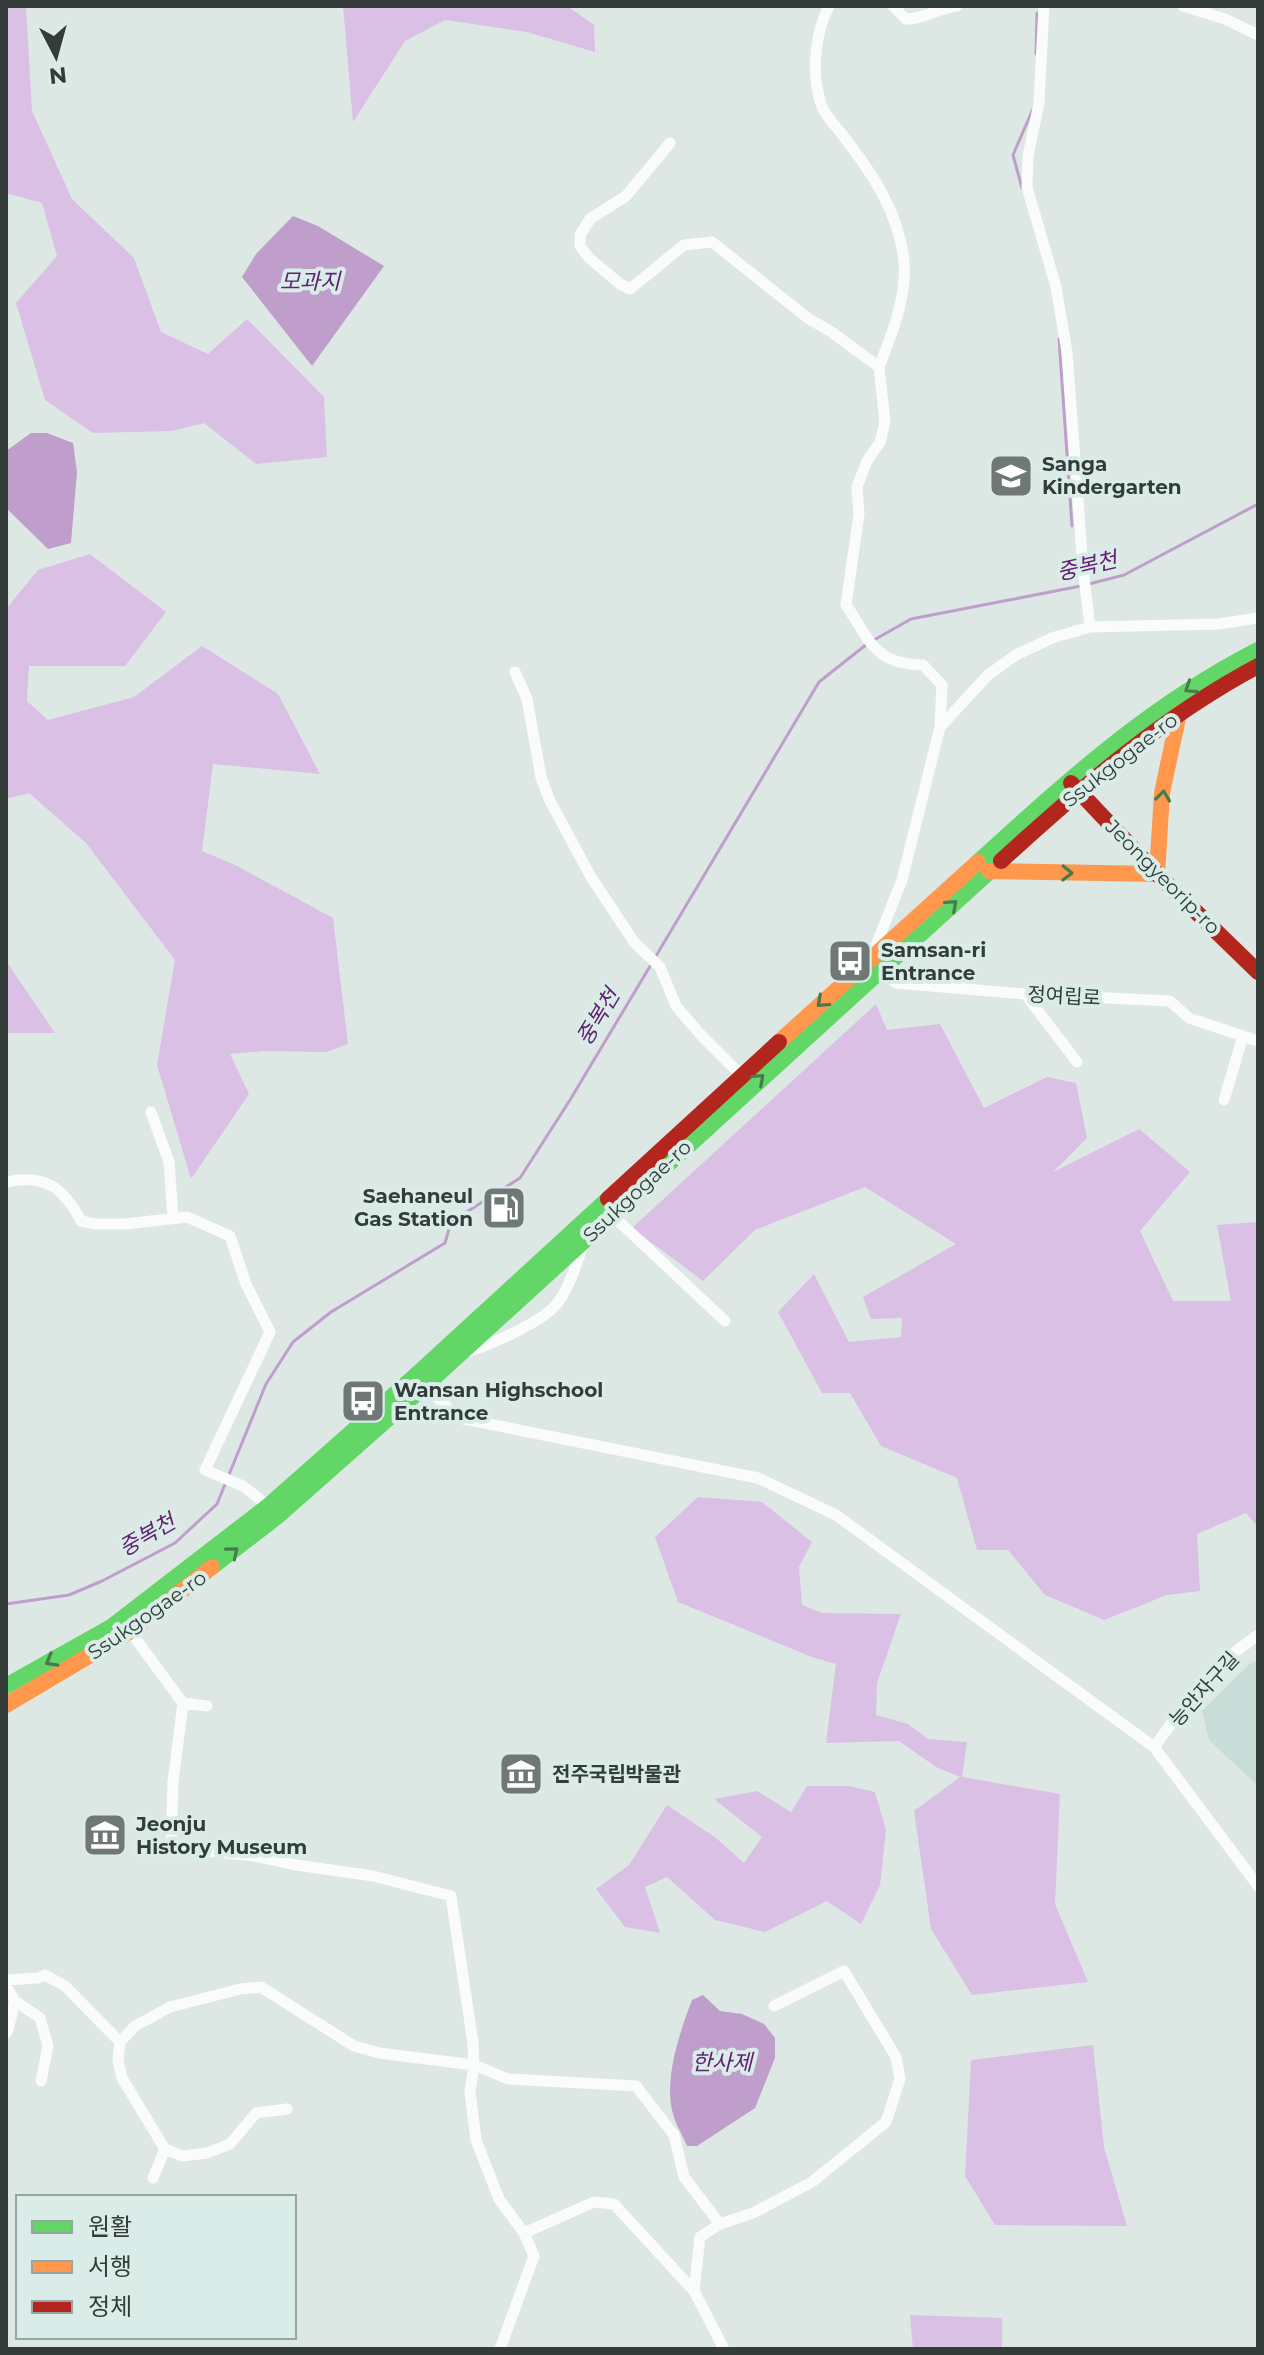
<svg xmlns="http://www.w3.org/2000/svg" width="1264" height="2355" viewBox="0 0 1264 2355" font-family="Montserrat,'Noto Sans KR',sans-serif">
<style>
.built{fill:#c9ddd8}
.forest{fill:#d9c0e4}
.water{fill:#bf9ecb}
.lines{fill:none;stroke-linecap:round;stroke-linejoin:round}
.stream{stroke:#bf9ecb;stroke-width:3}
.street{stroke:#fafcfb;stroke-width:11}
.fast{stroke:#63d668;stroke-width:16}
.slow{stroke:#ff974d;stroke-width:16}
.jam{stroke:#b3261e;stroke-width:16}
.oneway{stroke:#477a4c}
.labels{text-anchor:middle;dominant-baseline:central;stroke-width:8;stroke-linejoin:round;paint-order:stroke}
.poi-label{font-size:20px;font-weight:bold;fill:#343c3a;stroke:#d9ece8;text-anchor:start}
.street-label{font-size:20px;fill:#343c3a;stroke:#d9ece8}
.water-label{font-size:22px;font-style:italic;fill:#622271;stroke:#d9ece8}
</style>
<rect width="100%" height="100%" fill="#dde8e5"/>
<path class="built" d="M1253,1661L1258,1662V1786L1209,1740L1202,1711Z"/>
<path class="forest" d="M6,6H26L32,111L72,199L134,258L161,332L208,354L247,319L324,397L327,457L256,464L204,423L172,431L93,433L45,400L16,303L57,256L42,203L6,193Z
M343,6H567L594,25L595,52L527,32L445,20L405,41L353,122Z
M90,554L166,612L125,666H29L27,701L48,720L134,697L202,646L278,694L320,774L213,764L202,851L235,865L333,918L348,1044L326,1052L264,1051L230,1054L249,1094L191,1179L157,1065L175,960L86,843L29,793L6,799V609L38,570Z
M6,961L55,1033H6Z
M876,1004L887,1030L940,1024L984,1108L1047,1077L1076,1083L1087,1138L1053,1172L1139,1129L1190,1172L1140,1231L1173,1301H1231L1217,1225L1258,1222V1527L1246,1513L1197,1534L1200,1591L1167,1595L1104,1620L1045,1595L1008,1550H977L957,1478L881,1446L850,1393H822L778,1312L814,1274L849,1342L901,1337L902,1318L871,1319L863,1297L956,1244L865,1187L755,1230L703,1281L632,1228Z
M698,1497L762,1502L812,1542L799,1567L802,1605L822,1613L901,1614L877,1683L876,1715L908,1724L928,1739L967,1742L962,1777L1060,1794L1055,1904L1088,1982L972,1995L931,1929L914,1811L960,1777L936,1767L899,1741L826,1743L836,1664L812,1657L678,1602L655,1537Z
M807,1786H849L875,1792L886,1830L880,1885L861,1924L827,1901L765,1932L715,1920L667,1877L645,1887L660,1933L625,1927L596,1889L629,1865L667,1805L716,1838L744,1863L762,1837L714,1799L757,1791L791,1812Z
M1093,2045L1104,2147L1127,2226L995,2225L965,2176L971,2060Z
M910,2315L1002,2318V2349H913Z"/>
<path class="water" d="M293,216L318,226L384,266L312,366L242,277L256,254Z
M31,433H47L73,443L77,472L71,543L48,549L6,508V451Z
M703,1995L720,2011L742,2014L764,2024L775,2038V2058L755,2108L697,2146H687C683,2136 677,2127 674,2117C662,2082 680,2032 692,2000Z"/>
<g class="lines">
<path class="stream" d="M1036,54L1037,13
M1022,188L1013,155L1033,109
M1059,339L1072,526
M1089,584L1124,575L1258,504
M874,640L911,619L1081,586
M656,956L819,682L867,644
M6,1604L69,1595L102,1581L175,1543L217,1504L266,1384L293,1342L331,1312L445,1243L451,1222L520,1178L570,1100L652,963"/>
<path class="street" d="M829,6C814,35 811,76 822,107C827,119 840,130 847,141C875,177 899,215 904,261C907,297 892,334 879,367
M893,6L906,19C925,19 938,8 957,6
M1044,6L1039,103L1028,156L1027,187L1056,287L1067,352L1083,569L1090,627
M1183,6L1225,19L1258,35
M670,143L626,196L590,219L580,235V246L589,258L620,284L630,289L684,245L712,242L809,319L830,331L879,367L885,422L880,442L867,461L857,487L859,514L846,605C871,641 873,664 923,665L942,685L940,727L902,880L871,958L896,983L1025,994L1170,1001L1189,1018L1258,1041
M515,672L527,699L541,777L550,801L591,877L634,942L660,967L676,1006L700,1034L742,1076
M940,727L988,675L1016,655L1052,638L1090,627L1218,624L1258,618
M1025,994L1077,1062
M1224,1100L1243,1036
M151,1112L169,1162L173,1218
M6,1182C45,1174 63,1187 81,1221L95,1224H125L187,1217L230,1236L246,1284L270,1332L205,1470L243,1486L268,1506
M611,1214L725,1321
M466,1352C489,1346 539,1323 555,1306C569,1291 577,1261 584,1242
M421,1382L459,1418L758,1478L836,1515L1154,1747L1258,1886
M126,1626L183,1703L207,1706
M183,1703L173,1782L171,1847L254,1856L296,1865L373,1876L451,1896L473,2043L474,2065L470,2092L476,2140L499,2199L524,2233L534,2256L500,2349
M1154,1747L1192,1696L1235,1652L1258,1635
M6,1980L38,1978L45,1975L65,1986L120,2042L135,2026L170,2007L240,1989L261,1987L354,2046L379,2053L474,2065L508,2079L636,2086L674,2135L684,2177L720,2224L753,2213L812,2182L886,2122L900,2079L896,2057L844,1971L774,2006
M6,1986L15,2001L8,2030L6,2033
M15,2001L40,2018L48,2046L41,2081
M120,2042L118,2060L122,2078L165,2149L182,2156L207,2153L230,2144L256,2113L287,2109
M153,2178L165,2149
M524,2233L594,2202L614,2204L694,2291L724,2349
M694,2291L700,2237L720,2224"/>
<path class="fast" d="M978,862C1065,782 1152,704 1258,650
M212,1567L278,1516L425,1386L1001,861
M6,1686L111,1627L268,1506L415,1376L608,1199"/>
<path class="slow" d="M989,871L1157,874L1162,793L1179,713
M779,1042L978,862
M6,1705L129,1632L212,1567"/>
<path class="jam" d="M1071,783L1157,874L1258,972
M1001,861C1081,788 1162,717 1258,666
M608,1199L779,1042"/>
</g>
<defs><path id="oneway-chevron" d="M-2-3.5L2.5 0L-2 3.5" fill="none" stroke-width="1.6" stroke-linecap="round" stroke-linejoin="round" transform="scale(2)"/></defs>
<g class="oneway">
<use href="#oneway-chevron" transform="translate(1190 688) rotate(147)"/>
<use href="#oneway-chevron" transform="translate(1163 796) rotate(-83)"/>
<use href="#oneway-chevron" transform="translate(1067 873) rotate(1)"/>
<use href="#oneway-chevron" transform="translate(952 905) rotate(-42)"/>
<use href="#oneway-chevron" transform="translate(822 1002) rotate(138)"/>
<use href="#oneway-chevron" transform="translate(759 1079) rotate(-42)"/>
<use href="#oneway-chevron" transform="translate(233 1552) rotate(-39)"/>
<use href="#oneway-chevron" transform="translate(51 1661) rotate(151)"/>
</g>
<defs>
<g id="school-square" transform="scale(2.3)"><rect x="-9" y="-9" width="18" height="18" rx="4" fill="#6f7876" stroke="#d9ece8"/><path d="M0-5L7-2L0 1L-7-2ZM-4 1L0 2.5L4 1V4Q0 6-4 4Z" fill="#fff"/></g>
<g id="bus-square" transform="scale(2.3)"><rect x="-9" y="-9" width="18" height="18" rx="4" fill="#6f7876" stroke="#d9ece8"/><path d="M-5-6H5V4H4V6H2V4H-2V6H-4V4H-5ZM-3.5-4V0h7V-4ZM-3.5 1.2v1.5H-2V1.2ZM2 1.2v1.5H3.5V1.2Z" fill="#fff"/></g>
<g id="fuel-square" transform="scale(2.3)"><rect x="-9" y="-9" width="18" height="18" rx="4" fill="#6f7876" stroke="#d9ece8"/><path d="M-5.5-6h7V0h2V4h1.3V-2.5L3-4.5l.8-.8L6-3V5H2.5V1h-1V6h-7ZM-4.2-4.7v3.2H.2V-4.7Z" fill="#fff"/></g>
<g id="museum-square" transform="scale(2.3)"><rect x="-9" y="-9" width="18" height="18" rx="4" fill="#6f7876" stroke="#d9ece8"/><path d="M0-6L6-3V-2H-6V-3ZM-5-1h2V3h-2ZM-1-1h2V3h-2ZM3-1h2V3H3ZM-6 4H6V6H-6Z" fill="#fff"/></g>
</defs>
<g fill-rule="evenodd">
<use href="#school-square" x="1011" y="476"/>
<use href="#bus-square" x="850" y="961"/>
<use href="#fuel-square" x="504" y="1208"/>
<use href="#bus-square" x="363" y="1401"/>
<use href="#museum-square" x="521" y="1774"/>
<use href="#museum-square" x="105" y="1835"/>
</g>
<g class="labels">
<g class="poi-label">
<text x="1042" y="464">Sanga<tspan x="1042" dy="23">Kindergarten</tspan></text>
<text x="881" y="950">Samsan-ri<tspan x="881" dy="23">Entrance</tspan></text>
<text x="473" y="1196" text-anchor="end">Saehaneul<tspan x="473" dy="23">Gas Station</tspan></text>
<text x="394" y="1390">Wansan Highschool<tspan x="394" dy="23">Entrance</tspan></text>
<text x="552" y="1774">전주국립박물관</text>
<text x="136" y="1824">Jeonju<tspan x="136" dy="23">History Museum</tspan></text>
</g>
<g class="street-label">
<text transform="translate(1120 760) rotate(-38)">Ssukgogae-ro</text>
<text transform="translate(1163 877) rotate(45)">Jeongyeorip-ro</text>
<text transform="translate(1064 996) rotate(3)">정여립로</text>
<text transform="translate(637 1191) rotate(-43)">Ssukgogae-ro</text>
<text transform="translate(147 1615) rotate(-35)">Ssukgogae-ro</text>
<text transform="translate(1204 1689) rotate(-48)">능안자구길</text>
</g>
<g class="water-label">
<text x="310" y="281">모과지</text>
<text transform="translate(1087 566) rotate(-13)">중복천</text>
<text transform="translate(598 1017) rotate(-59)">중복천</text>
<text transform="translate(147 1535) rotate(-30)">중복천</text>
<text x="722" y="2062">한사제</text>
</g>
</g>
<rect width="1264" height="2355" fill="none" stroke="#343c3a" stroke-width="16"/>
<rect x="16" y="2195" width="280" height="144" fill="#d9ece8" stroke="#97a6a2" stroke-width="2"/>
<rect x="32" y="2221" width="40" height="12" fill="#63d668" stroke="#97a6a2" stroke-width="2"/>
<text x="88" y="2235" font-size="24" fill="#343c3a">원활</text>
<rect x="32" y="2261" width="40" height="12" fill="#ff974d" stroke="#97a6a2" stroke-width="2"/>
<text x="88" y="2275" font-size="24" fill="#343c3a">서행</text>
<rect x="32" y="2301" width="40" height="12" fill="#b3261e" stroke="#97a6a2" stroke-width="2"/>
<text x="88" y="2315" font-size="24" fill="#343c3a">정체</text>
<g transform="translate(56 56) rotate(174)" stroke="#d9ece8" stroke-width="6" paint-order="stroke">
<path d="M0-6L14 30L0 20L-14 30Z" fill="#343c3a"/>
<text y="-12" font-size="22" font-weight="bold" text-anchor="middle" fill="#343c3a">N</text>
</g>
</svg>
